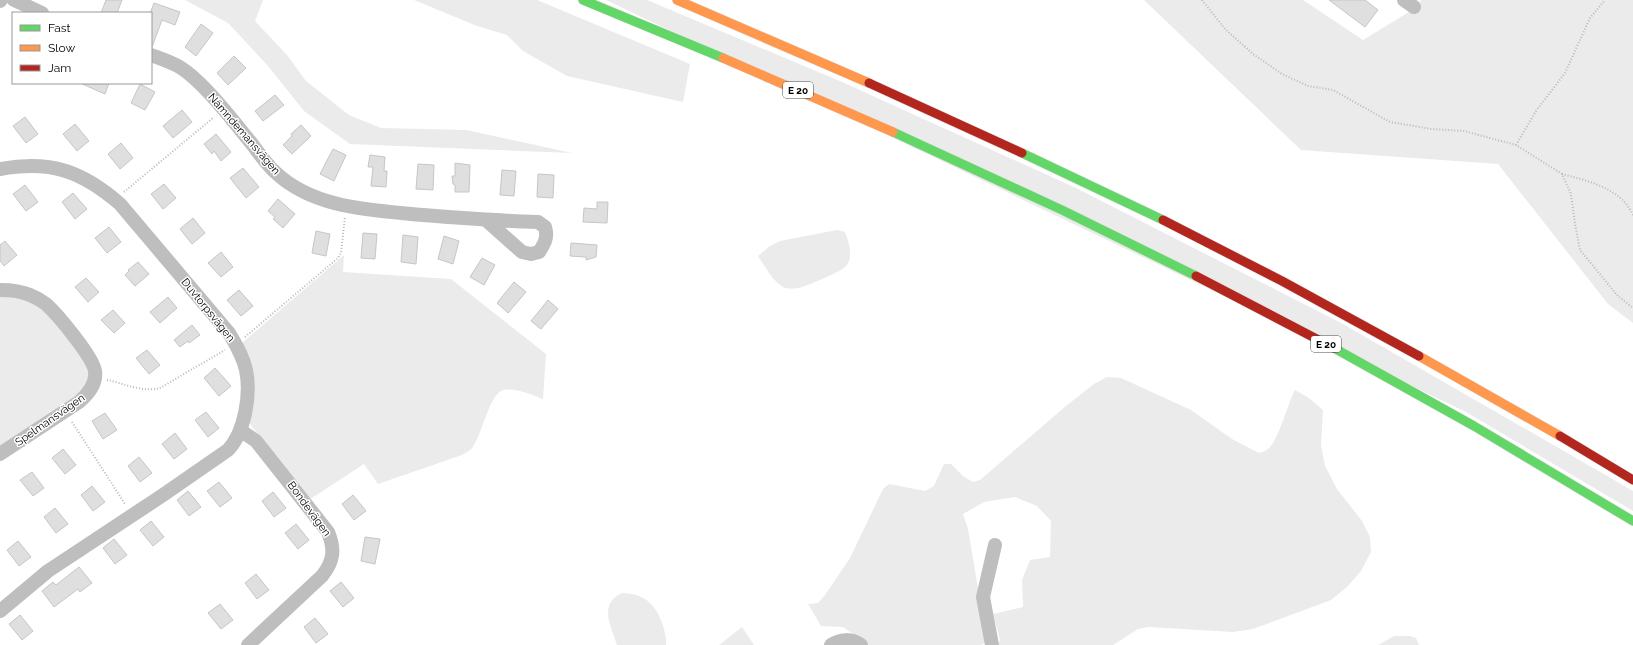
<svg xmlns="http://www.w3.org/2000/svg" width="1633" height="645" viewBox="0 0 1633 645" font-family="Raleway,sans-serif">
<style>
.green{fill:#ebebeb}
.building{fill:#dfdfdf;stroke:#c6c6c6}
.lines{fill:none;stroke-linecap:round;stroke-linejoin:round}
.fast-casing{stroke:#dbdbdb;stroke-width:10}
.slow-casing{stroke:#dbdbdb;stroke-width:10}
.jam-casing{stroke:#dbdbdb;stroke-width:10}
.path{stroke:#b9b9b9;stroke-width:2;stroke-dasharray:1 2;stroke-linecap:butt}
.street{stroke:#bebebe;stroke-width:14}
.fast{stroke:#63d668;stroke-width:9}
.slow{stroke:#ff974d;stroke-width:9}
.jam{stroke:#b3261e;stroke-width:9}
.labels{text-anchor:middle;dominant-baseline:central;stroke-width:3;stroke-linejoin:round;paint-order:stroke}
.shield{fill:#fff;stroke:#4c4c4c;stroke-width:1}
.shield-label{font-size:10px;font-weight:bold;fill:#000}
.street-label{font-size:11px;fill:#000;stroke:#fff}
</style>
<rect width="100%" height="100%" fill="#fff"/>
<path class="green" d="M185,0H263L255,21L287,55L306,81L349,115L381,128L466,130L572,153L350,144L304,111L268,66L228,23Z
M414,0H537L690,64L683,102L567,76L523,51L507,35L477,26Z
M606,0H647L842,82L1076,188L1343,324L1609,477L1633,491V511L1466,412Z
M1144,0H1303L1363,40L1417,7L1421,0H1633V323L1608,304L1498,164L1301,150Z
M837,230L845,232C849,242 854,259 845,267C840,272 805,287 798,288C794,289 787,289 783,287C772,281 765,266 758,256L770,246L780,241Z
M344,255L343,272L451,279L546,354L543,399C533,395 512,386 501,391C489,397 482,435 472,448C470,451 465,453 462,455L378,484L364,464L312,498H309L252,427L249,421L242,343Z
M9,296L26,299L42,309L84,358L89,369V381L79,395L0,447V297Z
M1107,377L1121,378L1191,410L1232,439L1259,453C1262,452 1266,451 1268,449C1279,440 1287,405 1295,390L1309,398L1323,410L1321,445L1325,466L1337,489L1362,521L1370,537L1371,552L1361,571L1347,587L1331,600L1253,629L1233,632L1149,627L1138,629L1113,645H997L1000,640L993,614L1023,607L1022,580L1030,560L1050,557L1051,521L1037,506L1015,497L984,502L963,514L968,529L987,642L981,645H869L843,627L821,626L808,604L818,603L825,595L850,558L883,489L889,484L925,491L934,486L944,464H951L963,476L973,482L980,480L1066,406L1094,384Z
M622,593C646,593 658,607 664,629C665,635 667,640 666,645H617C611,626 598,604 622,593Z
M742,627L754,645H719Z
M1394,636H1410L1416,638L1419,645H1378Z"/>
<path class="building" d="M106,0H122L117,13H101Z
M1329,0H1365L1378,10L1365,27Z
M154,3L180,12L175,25L162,20L152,47H151V11Z
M201,24L213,33L196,56L185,47Z
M234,56L246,68L228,85L217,73Z
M80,83H109L105,94Z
M140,84L155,92L145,110L131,103Z
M275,95L284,105L263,121L255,111Z
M182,110L192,122L173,138L163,126Z
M25,117L38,134L26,143L13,126Z
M75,124L89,141L77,151L63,134Z
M301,125L311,136L292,154L283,145L292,136L291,134Z
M216,134L231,152L221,161L214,151L212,154L204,144Z
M121,143L133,158L120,169L108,154Z
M333,149L346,155L334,181L320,174Z
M370,155L385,157L384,171H387L386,187L371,186L373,167H368Z
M455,163L470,165L469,192H455V185L453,184L452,176H455Z
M418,164L434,165L433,190L416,189Z
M243,168L259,187L246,198L230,178Z
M502,170L516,171L514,196L500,195Z
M538,174L554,175L553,198L537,197Z
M164,184L176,198L163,209L151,194Z
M25,185L38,202L26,211L13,194Z
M73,193L87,209L75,219L62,202Z
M278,199L295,214L283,228L273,219L275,217L268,211Z
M597,202H608L607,223L583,222L584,208L597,209Z
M193,218L205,233L192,244L180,229Z
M109,227L121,242L107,253L95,238Z
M316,231L330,234L326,256L312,253Z
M363,233L377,234L375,259L361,258Z
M403,235L418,237L416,264L401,262Z
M444,236L459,241L453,264L438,259Z
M5,241L17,255L4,266L0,261V245Z
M571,243L597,245L596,257L586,260V257L570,256Z
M221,252L233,267L221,277L208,263Z
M482,258L495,265L484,285L470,277Z
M138,262L149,274L135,286L125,275L129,271L128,270Z
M86,278L99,292L88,302L75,287Z
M514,282L526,292L508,313L497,303Z
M239,290L253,306L241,316L227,300Z
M168,297L177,308L160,323L150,312Z
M548,300L558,309L541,329L531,321Z
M113,310L125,323L114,333L101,320Z
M192,325L200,335L189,343L188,341L180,347L174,340Z
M147,350L160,365L149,374L136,358Z
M215,368L231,386L219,396L204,378Z
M206,412L219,428L208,437L195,420Z
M105,413L117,430L103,439L92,421Z
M175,433L187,449L174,459L162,444Z
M63,449L76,465L65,474L52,458Z
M139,457L152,473L140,482L128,466Z
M32,472L44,488L33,496L20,480Z
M219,482L232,498L220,507L207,491Z
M92,486L105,502L93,511L81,495Z
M188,491L201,507L189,516L177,500Z
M273,492L286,508L274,517L262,501Z
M353,495L366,511L354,520L342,504Z
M55,508L68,524L56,533L44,517Z
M151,521L164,537L153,546L140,530Z
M296,524L309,540L298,549L285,533Z
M365,537L380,539L375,564L361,561Z
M114,539L127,555L115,564L103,548Z
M18,541L31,557L19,566L7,550Z
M79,567L92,583L80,592L78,589L54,607L42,591L53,582L56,585Z
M256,574L269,590L257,599L245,583Z
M341,582L354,598L343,607L330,591Z
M220,604L233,620L221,629L208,613Z
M20,615L33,631L22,640L9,624Z
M315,618L328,634L316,643L304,627Z"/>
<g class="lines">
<g class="fast-casing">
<path id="fast" d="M583,0L723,58
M893,132L1062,210L1196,276
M1022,153L1163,220
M1334,348L1474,426L1633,521"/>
</g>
<g class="slow-casing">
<path id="slow" d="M677,0L869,83
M723,58L893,132
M1419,356L1560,436"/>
</g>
<g class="jam-casing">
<path id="jam" d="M869,83L1022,153
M1163,220L1282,281L1419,356
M1196,276L1334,348
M1560,436L1633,480"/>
</g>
<path class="path" d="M1202,0L1225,29L1253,54L1282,74L1308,86L1333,90L1390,122L1431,129L1464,131L1516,145L1562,174L1571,194L1575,224L1580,250L1617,295L1633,308
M1516,145L1536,111L1565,73L1590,18L1605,0
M1562,174C1588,181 1621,188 1633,215
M124,192L214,117
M245,337L338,258L341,253L345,217
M107,380C123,383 143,393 160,388L225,350
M72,422L125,504"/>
<path class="street" d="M14,0L42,13
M1404,0L1414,7
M0,1L1,0
M151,55C159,58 168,61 176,65C200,77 234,122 252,144C259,153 266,164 275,172C314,209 372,210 423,215C461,218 499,221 538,222L545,227C548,237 545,243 539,252L531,254L522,252L486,220
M0,169C51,160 82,171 120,204L229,333C236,345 243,356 246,370C251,394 245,432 228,450L163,495L48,571L0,611
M0,290C10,290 21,291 30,295C35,297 42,301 46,304C58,315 93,357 95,371C97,384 88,394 79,402L0,454
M240,430L256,441L328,532C335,549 334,561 322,576L248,645
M831,645C840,639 851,638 861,645
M992,645L983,597L995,545"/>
<use href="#fast" class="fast"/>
<use href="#slow" class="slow"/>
<use href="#jam" class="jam"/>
</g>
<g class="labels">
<g class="shield">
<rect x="783" y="82" width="30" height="16" rx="3"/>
<rect x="1311" y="336" width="30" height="16" rx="3"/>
</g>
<g class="shield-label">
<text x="798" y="90">E 20</text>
<text x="1326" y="344">E 20</text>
</g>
<g class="street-label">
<text transform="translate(244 134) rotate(49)">Nämndemansvägen</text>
<text transform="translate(208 310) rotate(51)">Duvtorpsvägen</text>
<text transform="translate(50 420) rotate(-35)">Spelmansvägen</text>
<text transform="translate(309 509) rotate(54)">Bondevägen</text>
</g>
</g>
<rect x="12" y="12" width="140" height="72" fill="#ffffff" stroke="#999999"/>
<rect x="20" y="25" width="20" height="6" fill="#63d668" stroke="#999999"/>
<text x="48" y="32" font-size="12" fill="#000000">Fast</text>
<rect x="20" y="45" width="20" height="6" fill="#ff974d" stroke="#999999"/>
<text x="48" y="52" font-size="12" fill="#000000">Slow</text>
<rect x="20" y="65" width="20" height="6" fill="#b3261e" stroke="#999999"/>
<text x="48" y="72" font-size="12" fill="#000000">Jam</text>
</svg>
